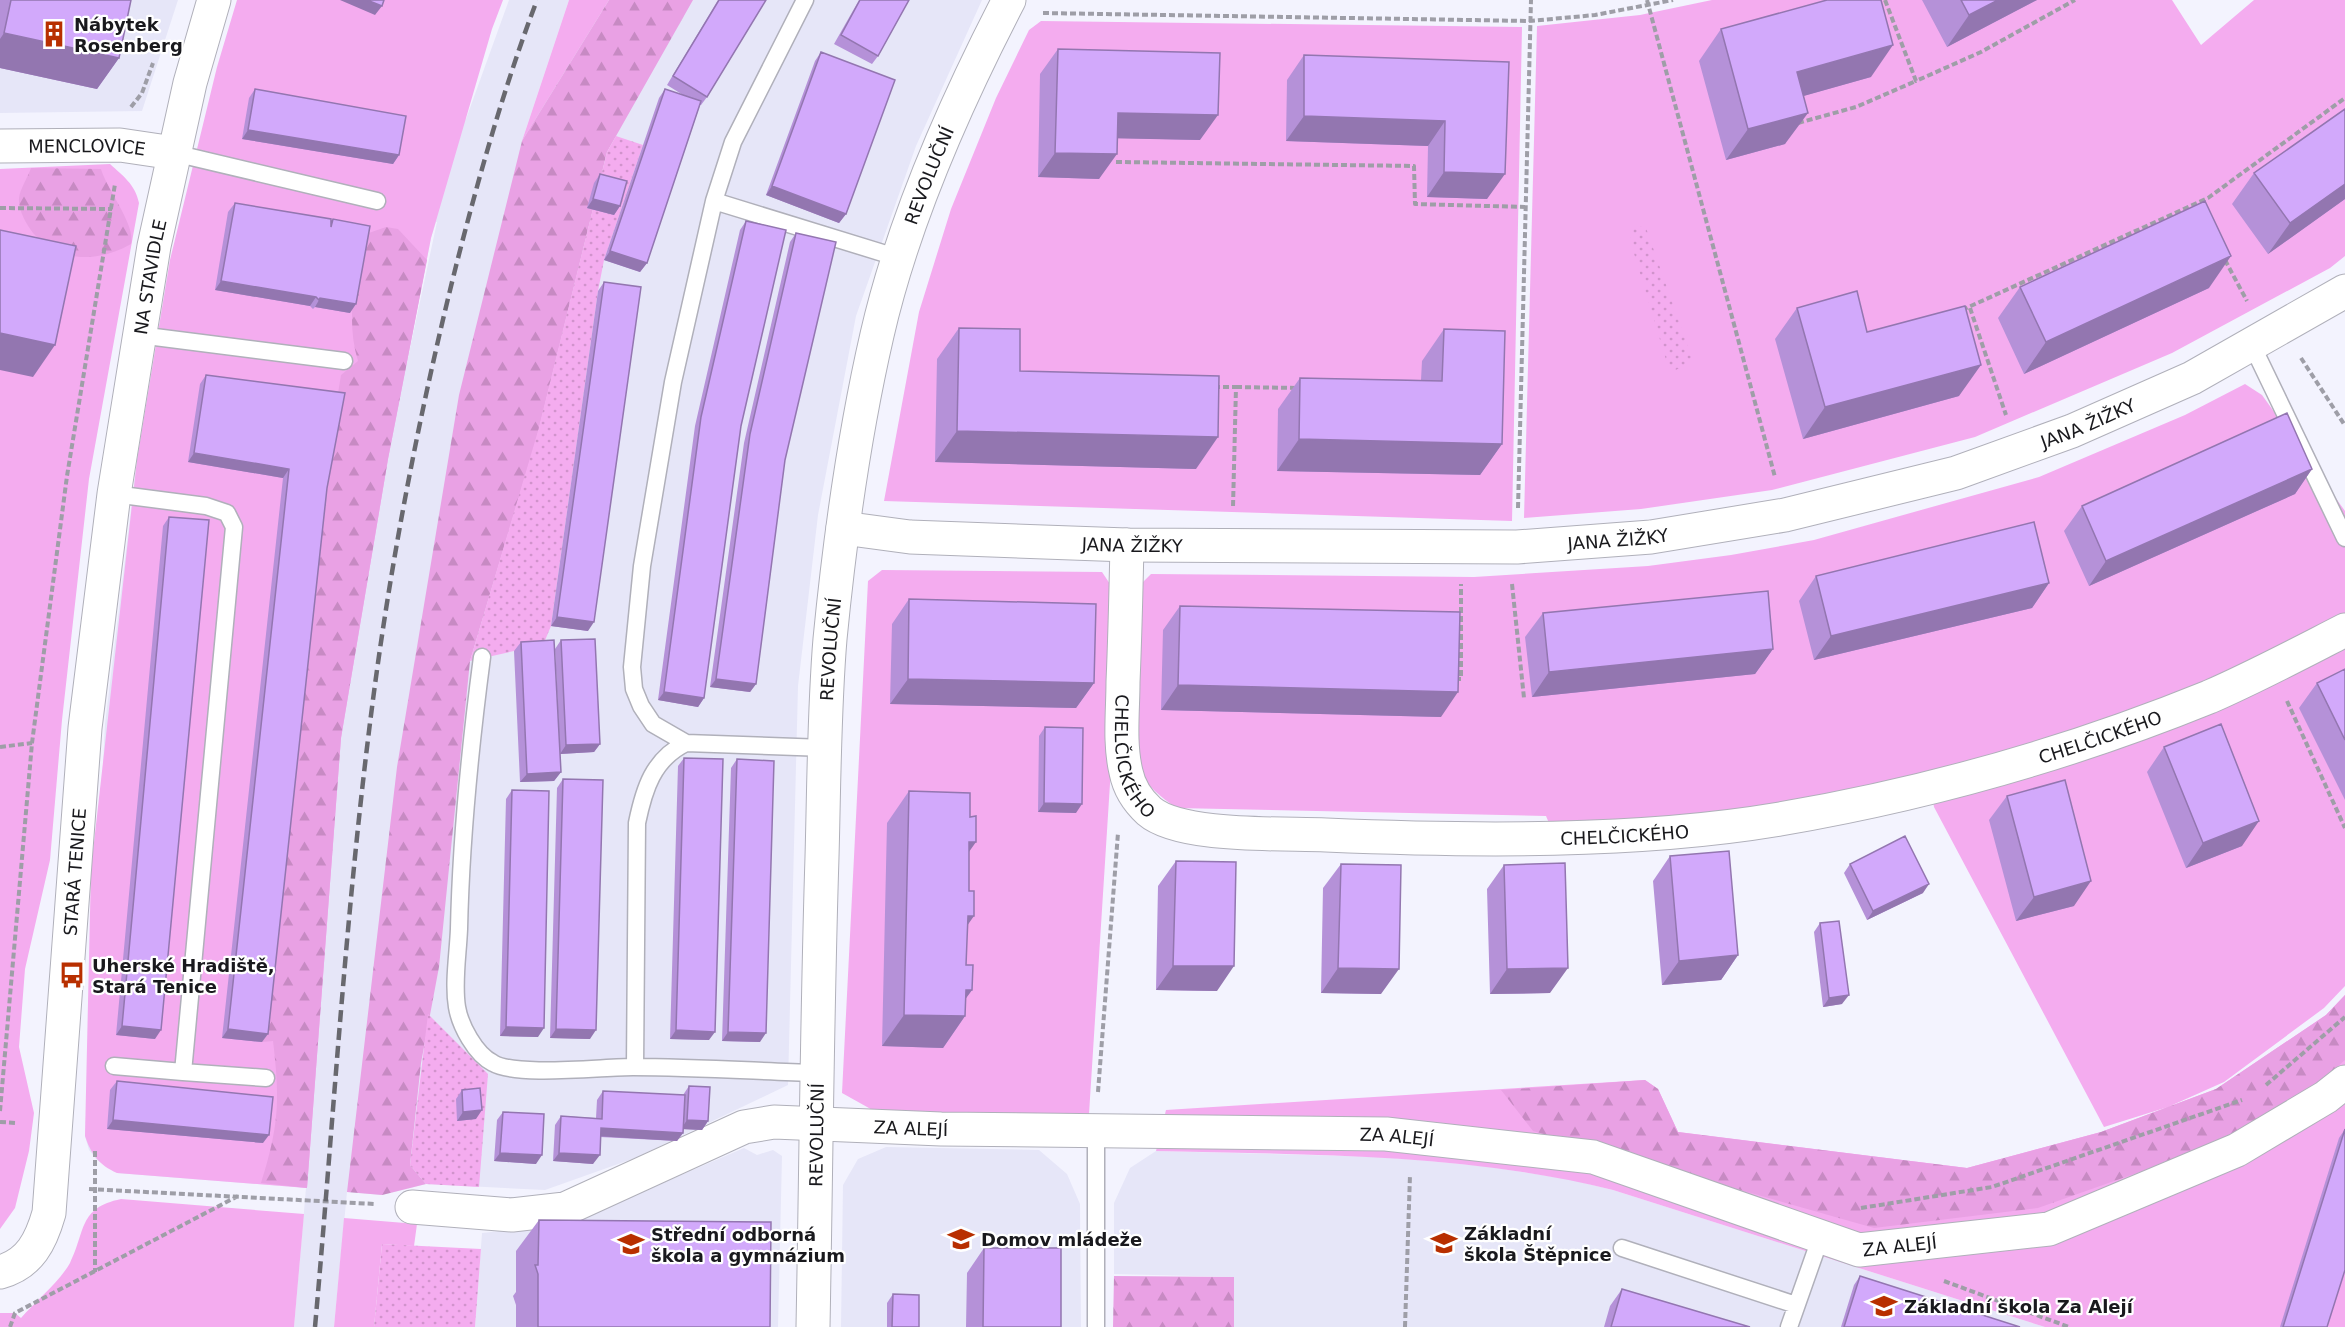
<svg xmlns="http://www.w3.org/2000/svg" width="2345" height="1327" viewBox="0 0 2345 1327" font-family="'DejaVu Sans',sans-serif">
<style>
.built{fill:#e6e6f8;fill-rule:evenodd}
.grass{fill:#f4acef}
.forest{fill:url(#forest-firs)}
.park{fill:url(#park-dots)}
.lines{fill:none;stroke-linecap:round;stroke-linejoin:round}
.service-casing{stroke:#b0b0ba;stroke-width:19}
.minor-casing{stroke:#b0b0ba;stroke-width:35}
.path{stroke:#9e9ea7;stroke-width:4;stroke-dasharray:6 3;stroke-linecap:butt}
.service{stroke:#fff;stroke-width:16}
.minor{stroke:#fff;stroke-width:33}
.rail{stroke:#68686e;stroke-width:4.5;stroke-dasharray:12 6;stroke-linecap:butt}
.wall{fill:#b591d8}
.shaded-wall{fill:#9376b0}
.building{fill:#d2a9fb;stroke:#9376b0;stroke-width:1.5}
.labels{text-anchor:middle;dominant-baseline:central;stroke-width:4.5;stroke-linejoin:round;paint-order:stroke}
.poi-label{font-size:18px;font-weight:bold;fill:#19191d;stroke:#fff;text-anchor:start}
.street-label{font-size:18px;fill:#19191d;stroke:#fff}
</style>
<defs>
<pattern id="forest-firs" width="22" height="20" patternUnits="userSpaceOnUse" patternTransform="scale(1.5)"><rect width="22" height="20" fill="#e9a1e4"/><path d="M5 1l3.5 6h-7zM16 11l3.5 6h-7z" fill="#c78ac3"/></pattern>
<pattern id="park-dots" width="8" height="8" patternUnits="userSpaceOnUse" patternTransform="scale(1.5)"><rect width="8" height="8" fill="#f4acef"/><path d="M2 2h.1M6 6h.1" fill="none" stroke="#d193cc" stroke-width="1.8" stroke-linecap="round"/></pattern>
</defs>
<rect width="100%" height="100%" fill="#f3f3fe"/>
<path class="built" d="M0,0H178L142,111L0,113Z
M509,0H569L523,138L609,0H982L916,146L856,316L818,515L798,686L788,1085L635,1158L545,1190L426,1184L382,1195L347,1192L334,1327H294L306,1188L117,1173L97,1160L89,1150L85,1136L105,724L137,460L170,260L466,119ZM436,222H437L406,367L431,238Z
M886,1147L1039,1150L1067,1174L1080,1204L1081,1327H841L843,1185L858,1159Z
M744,1148L757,1155L773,1150L782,1156L778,1327H475L482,1233L567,1224Z
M1156,1151L1384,1157L1483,1166L1568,1179L1613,1190L2045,1327H1234V1277L1114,1274V1203L1130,1168Z"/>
<path class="grass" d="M237,0H503L492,29L431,238L388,459L341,738L307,1188L117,1173C99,1165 91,1154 85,1136L91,869L137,460L170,260L217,67Z
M569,0H609L522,141Z
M1712,0H2172L2201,45L2254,0H2345V256L2330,268L2172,353L1975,437L1772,490L1641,509L1524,518L1537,26L1640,15Z
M1041,21L1522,27L1512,521L884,501L919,312L951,209L996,98L1029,30Z
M110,164C123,176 135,184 139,203L89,479L62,720L50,860L25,969L19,1047L34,1113L29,1151L15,1208L0,1229V169Z
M2245,384L2262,395L2345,511V986L2324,1008L2224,1082L2168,1107L2104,1127L1934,807L1929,777L1788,807L1551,828L1546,816L1176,808C1162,797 1145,786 1140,768C1125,723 1138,635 1140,585L1151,574L1474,577L1648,566L1731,555L1814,540L2039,477L2185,415Z
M882,570L1102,572L1110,584L1111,768L1089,1114L885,1117L842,1093L868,581Z
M2345,995V1327H2045L1613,1190C1464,1153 1309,1155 1156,1151L1166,1110L1645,1080L1658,1089L1678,1132L1967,1168L2101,1132L2216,1089L2326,1015Z
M121,1199L304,1214L294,1327H0V1313H15L21,1318C35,1302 60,1281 70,1263C86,1231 78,1208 121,1199Z
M344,1218L417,1224L414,1246L382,1244L374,1327H334Z"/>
<path class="forest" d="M609,0H693L607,152L537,437L470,661L439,967L421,1063L410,1165L426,1184L382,1195L347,1192L397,767L459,395L522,141Z
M31,168L101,169C107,190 136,225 131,244C98,263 59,263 33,233C26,224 18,210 19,198C20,189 28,177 31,168Z
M386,227L398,229L427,260L388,459L341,738L307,1188L261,1183C279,1126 280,1100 273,1041L262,1042L321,497L341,375L358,361C345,318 356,278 363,235Z
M2345,995V1060L2319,1083L2213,1146L2038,1208L1874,1228L1533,1131L1501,1090L1645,1080L1658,1089L1678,1132L1967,1168L2101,1132L2216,1089L2326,1015Z
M1114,1276L1234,1277V1327H1113Z"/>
<path class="park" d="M616,136L643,145L604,260L598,291L551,626L541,650L514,651L470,661L538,431L607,152Z
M1635,225L1646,228L1693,361L1670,373L1630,240Z
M428,1014L488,1074L479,1187L426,1184L410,1165Z
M382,1244L481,1249L475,1327H374Z"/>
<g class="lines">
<g class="service-casing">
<path id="service" d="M174,153L377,201
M714,201L899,258
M139,335L344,361
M2252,345L2345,538
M114,494L206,506L227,513L234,527L183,1072L266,1078
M482,657C470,748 461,838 459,929C458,954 453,983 457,1007C460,1025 475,1054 493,1063C516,1077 602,1067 633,1067C693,1067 754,1071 815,1073
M686,743L825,748
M114,1066L183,1072
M635,1067L637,823C644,789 653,759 686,743L653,724L641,706L634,689L632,667L642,566L673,382L714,201L733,142L805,0
M1096,1129V1327
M1622,1248L1796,1305
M1789,1327L1821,1236"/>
</g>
<g class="minor-casing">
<g id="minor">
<path id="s1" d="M0,146L120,145L174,153"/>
<path id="s2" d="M843,528L910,537L1127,545L1517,547L1651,537L1785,515L1956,473L2072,431L2192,378L2345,291"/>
<path id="s3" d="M1127,545C1126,591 1125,636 1123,682C1123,711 1119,743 1126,772C1129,787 1137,800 1149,811C1180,838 1283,833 1326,835C1470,841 1638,843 1780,819C1926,794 2071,753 2209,697C2255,677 2300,653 2345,630"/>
<path id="s4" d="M412,1207L512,1215L565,1209L744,1127L774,1122L941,1129L1386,1134L1593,1157L1859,1250L2049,1229L2237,1150L2326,1097L2345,1082"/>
<path id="s5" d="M0,1272C30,1264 41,1241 49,1213L85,728L114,494L154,246L190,83L214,0"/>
<path id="s6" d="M813,1327C816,1170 817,1013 822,857C824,784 824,711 830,639C840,537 854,435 877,335C903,221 955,104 1009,0"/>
</g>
</g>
<path class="path" d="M1647,0L1775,477
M1885,0L1916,81L1981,52L2075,0
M1043,13L1530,21L1595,15L1673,0
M131,107L142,93L153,63
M1798,123L1856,107L1916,81
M1116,162L1414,166L1415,204L1525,207
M0,208L112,209
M2225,260L2247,301
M1970,308L2006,415
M1962,310L2208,198L2345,98
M2301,358L2344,424
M1214,387H1236L1233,507
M1236,387L1298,388
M1518,508L1531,0
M1512,584L1524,698
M1455,679H1461V584
M2287,701L2345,828
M0,747L32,743
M2266,1085L2345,1017
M1098,1092L1118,833
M0,1111L32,743L67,476L115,184
M0,1122L17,1123
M95,1151V1272
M89,1189L375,1204
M1861,1208L1992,1187L2242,1100
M1944,1281L2069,1327
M10,1327L15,1313L238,1196
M1405,1327L1410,1175"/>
<use href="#service" class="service"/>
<use href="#minor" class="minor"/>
<path class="rail" d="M315,1327C334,1115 346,903 374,692C393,549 421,406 456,266C479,176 504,87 537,0"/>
</g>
<path class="wall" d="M0,0H131L119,58L97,89L0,68Z
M718,0H766L707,97L701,105H700L647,263L640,272L604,260L659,98L665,89L683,95L667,85Z
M859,0H909L878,56L872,64L834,44Z
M1922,0H2037L1947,47Z
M1721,29L1871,77L1803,96L1785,144L1726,160L1699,61Z
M1058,49L1200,140L1117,138L1099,179L1038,177L1040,74Z
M821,52L846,214L839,223L766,195L815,61Z
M1304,55L1509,62L1487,199L1427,197L1428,146L1286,141L1287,80Z
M255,89L399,155L393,164L242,139L249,98Z
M2345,109V199L2268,254L2232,204L2254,173Z
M600,174L620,206L614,215L587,208L594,183Z
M235,203L331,221L333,219L350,313L315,307L313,309L310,306L215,290L228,212Z
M746,221L741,426L704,698L698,707L658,700L695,426L740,230Z
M796,233L785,460L756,684L750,692L710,687L744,443L790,242Z
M604,282L588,631L551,626L598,291Z
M2020,287L2209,288L2024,374L1998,318Z
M1797,308L1867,332L1959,396L1803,439L1775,339Z
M959,328L1020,371L1196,469L935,462L937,359Z
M1444,329L1502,444L1480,475L1277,471L1278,409L1300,378L1421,380L1422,361Z
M206,375L327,488L262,1042L222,1038L283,478L188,462L200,384Z
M2312,469L2295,494L2089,586L2064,531L2082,506Z
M169,517L155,1039L116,1035L163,526Z
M1816,576L2049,583L2032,608L1814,660L1799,601Z
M909,599L1094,683L1076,708L890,704L892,624Z
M1180,606L1441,717L1161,710L1163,630Z
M1543,613L1773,649L1755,674L1532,697L1525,637Z
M561,640L600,744L594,752L560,754L555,649Z
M521,642L561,772L554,781L520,782L514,651Z
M2345,669V800L2299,708L2317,683Z
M1045,727L1076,813L1038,812L1039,736Z
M2164,747L2242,846L2186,868L2147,772Z
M684,758L709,1040L670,1039L678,766Z
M737,759L760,1042L722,1041L731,768Z
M563,779L590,1039L550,1038L557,788Z
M512,790L538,1037L500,1036L506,799Z
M909,791L969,851L966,965L972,990L966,998L965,1016L943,1048L882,1046L887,823Z
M2007,796L2074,906L2016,921L1989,820Z
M1670,856L1738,955L1721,980L1662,985L1653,881Z
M1176,861L1217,991L1156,990L1158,886Z
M1341,864L1381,994L1321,993L1323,888Z
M1850,864L1923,893L1867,920L1844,873Z
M1504,865L1550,993L1490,994L1487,889Z
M1820,923L1842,1004L1823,1007L1814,932Z
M117,1081L263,1143L107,1129L110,1090Z
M689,1086L708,1121L702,1130L683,1129V1133L677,1141L600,1137L593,1164L553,1161L555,1125L561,1116L596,1118L597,1100L603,1091L683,1095Z
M462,1090L476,1119L457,1121L456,1099Z
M503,1112L536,1164L494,1161L497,1120Z
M2345,1129L2327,1327H2280L2339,1138Z
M539,1220L770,1327H516V1305L513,1296L516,1292V1251Z
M984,1248L1061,1327H966L967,1273Z
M1860,1276L2020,1327H1841L1854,1285Z
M1622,1289L1750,1327H1604L1610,1306Z
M893,1294L919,1327H887V1303Z"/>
<path class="shaded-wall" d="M340,0H367L382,6L375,15Z
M1998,0H2037L1947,47L1969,15Z
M4,33L119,58L97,89L0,68V39Z
M1893,45L1871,77L1775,104L1797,72Z
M1118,113L1218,115L1200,140L1101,138Z
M1808,113L1785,144L1726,160L1748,129Z
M1304,116L1445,121L1428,146L1286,141Z
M248,130L399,155L393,164L242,139Z
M1055,153L1117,154L1099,179L1038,177Z
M1444,172L1505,174L1487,199L1427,197Z
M2345,184V199L2268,254L2290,223Z
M772,186L846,214L839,223L766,195Z
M593,199L620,206L614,215L587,208Z
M610,251L647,263L640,272L604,260Z
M2231,256L2209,288L2024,374L2046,342Z
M221,281L316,297L310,306L215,290Z
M320,298L356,304L350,313L315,307L319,300Z
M0,333L55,345L33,377L0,370Z
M1981,365L1959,396L1803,439L1825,407Z
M957,431L1218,437L1196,469L935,462Z
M1299,439L1502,444L1480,475L1277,471Z
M194,453L289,469L283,478L188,462Z
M2312,469L2295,494L2089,586L2106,561Z
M2049,583L2032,608L1814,660L1831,636Z
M557,617L594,622L588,631L551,626Z
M1773,649L1755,674L1532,697L1549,672Z
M716,679L756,684L750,692L710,687Z
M908,679L1094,683L1076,708L890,704Z
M1178,685L1458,692L1441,717L1161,710Z
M664,692L704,698L698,707L658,700Z
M600,744L594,752L560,754L566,745Z
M561,772L554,781L520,782L527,774Z
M1044,803L1082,804L1076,813L1038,812Z
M2259,821L2242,846L2186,868L2203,843Z
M969,842H976L954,873Z
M2091,881L2074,906L2016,921L2034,897Z
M1929,884L1923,893L1867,920L1873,911Z
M968,916H974L952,947Z
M1738,955L1721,980L1662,985L1679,961Z
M1173,966H1234L1217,991L1156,990Z
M1338,968L1399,969L1381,994L1321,993Z
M1568,968L1550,993L1490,994L1507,969Z
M966,990H972L953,1016H965L943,1048L882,1046L904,1015Z
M1849,995L1842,1004L1823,1007L1829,998Z
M122,1026L161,1030L155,1039L116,1035Z
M506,1027L544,1028L538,1037L500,1036Z
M228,1029L268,1034L262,1042L222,1038Z
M556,1029L596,1030L590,1039L550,1038Z
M676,1030L715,1032L709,1040L670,1039Z
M728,1032L766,1033L760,1042L722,1041Z
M482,1110L476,1119L457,1121L463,1112Z
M113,1120L269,1135L263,1143L107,1129Z
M687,1120L708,1121L702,1130L681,1129Z
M601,1128L683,1133L677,1141L595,1136Z
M500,1153L542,1155L536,1164L494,1161Z
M559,1153L600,1155L593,1164L553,1161Z"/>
<path class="building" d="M11,0H131L119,58L4,33Z
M367,0H384L382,6Z
M719,0H766L707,97L673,76Z
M860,0H909L878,56L841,35Z
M1827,0H1881L1893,45L1797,72L1808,113L1748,129L1721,29Z
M1961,0H1998L1969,15Z
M1058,49L1220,53L1218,115L1118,113L1117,154L1055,153Z
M821,52L895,80L846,214L772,186Z
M1304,55L1509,62L1505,174L1444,172L1445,121L1304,116Z
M255,89L406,116L399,155L248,130Z
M665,89L701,101L647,263L610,251Z
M2345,109V184L2290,223L2254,173Z
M600,174L627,181L620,206L593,199Z
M2205,201L2231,256L2046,342L2020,287Z
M235,203L331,219V227L333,219L370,226L356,304L320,298L319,300L316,297L221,281Z
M746,221L786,230L741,426L704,698L664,692L701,417Z
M0,230L76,246L55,345L0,333Z
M796,233L836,242L785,460L756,684L716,679L750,434Z
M604,282L641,287L594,622L557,617Z
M1857,291L1867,332L1965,306L1981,365L1825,407L1797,308Z
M959,328L1020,329V371L1219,376L1218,437L957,431Z
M1444,329L1505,331L1502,444L1299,439L1300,378L1442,381Z
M206,375L345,393L327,488L268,1034L228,1029L289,469L194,453Z
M2287,413L2312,469L2106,561L2082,506Z
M169,517L209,520L161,1030L122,1026Z
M2034,522L2049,583L1831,636L1816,576Z
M1768,591L1773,649L1549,672L1543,613Z
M909,599L1096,604L1094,683L908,679Z
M1180,606L1460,612L1458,692L1178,685Z
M595,639L600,744L566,745L561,640Z
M554,640L561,772L527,774L521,642Z
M2345,669V740L2317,683Z
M2221,724L2259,821L2203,843L2164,747Z
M1045,727L1083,728L1082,804L1044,803Z
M684,758L723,759L715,1032L676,1030Z
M737,759L774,761L766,1033L728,1032Z
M563,779L603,780L596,1030L556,1029Z
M2065,780L2091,881L2034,897L2007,796Z
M512,790L549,791L544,1028L506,1027Z
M909,791L970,793V817L976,816V842H969V891H974V916H968L966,965H973L972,990H966L965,1016L904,1015Z
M1905,836L1929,884L1873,911L1850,864Z
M1729,851L1738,955L1679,961L1670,856Z
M1176,861L1236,862L1234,966H1173Z
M1565,863L1568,968L1507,969L1504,865Z
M1341,864L1401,865L1399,969L1338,968Z
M1839,921L1849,995L1829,998L1820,923Z
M117,1081L273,1097L269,1135L113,1120Z
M689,1086L710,1087L708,1121L687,1120Z
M480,1088L482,1110L463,1112L462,1090Z
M603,1091L685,1095L683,1133L601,1128L600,1155L559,1153L561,1116L602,1119Z
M503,1112L544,1114L542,1155L500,1153Z
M2345,1129V1270L2327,1327H2283Z
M539,1220L771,1222L770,1327H538V1274L535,1265H538Z
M984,1248H1061V1327H983Z
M1860,1276L2020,1327H1844Z
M1622,1289L1750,1327H1611Z
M893,1294L919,1295V1327H892Z"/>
<defs>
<g id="building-bare" transform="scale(2.07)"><path d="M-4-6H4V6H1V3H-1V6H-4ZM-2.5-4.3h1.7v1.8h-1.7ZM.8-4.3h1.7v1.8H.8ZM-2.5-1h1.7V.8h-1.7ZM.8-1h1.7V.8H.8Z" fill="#b82f00" stroke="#fff" stroke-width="2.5" paint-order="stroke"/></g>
<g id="bus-bare" transform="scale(2.07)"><path d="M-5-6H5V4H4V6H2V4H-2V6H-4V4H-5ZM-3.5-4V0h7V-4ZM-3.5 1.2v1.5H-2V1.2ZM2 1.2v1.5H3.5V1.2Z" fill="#b82f00" stroke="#fff" stroke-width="2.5" paint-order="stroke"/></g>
<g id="school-bare" transform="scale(2.07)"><path d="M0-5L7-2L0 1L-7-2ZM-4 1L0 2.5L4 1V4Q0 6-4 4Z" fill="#b82f00" stroke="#fff" stroke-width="2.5" paint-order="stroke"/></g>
</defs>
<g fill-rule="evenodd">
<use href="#building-bare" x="54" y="34"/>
<use href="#bus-bare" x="72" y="975"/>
<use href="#school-bare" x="961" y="1239"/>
<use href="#school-bare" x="1444" y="1243"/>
<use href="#school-bare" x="631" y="1244"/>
<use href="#school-bare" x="1884" y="1306"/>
</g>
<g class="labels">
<g class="poi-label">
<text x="74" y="24">Nábytek<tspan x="74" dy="21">Rosenberg</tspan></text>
<text x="92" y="965">Uherské Hradiště,<tspan x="92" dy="21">Stará Tenice</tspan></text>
<text x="1464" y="1233">Základní<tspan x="1464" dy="21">škola Štěpnice</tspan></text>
<text x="651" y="1234">Střední odborná<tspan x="651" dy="21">škola a gymnázium</tspan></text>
<text x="981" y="1239">Domov mládeže</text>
<text x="1904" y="1306">Základní škola Za Alejí</text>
</g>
<g class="street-label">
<text stroke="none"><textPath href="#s1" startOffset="87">MENCLOVICE</textPath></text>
<text stroke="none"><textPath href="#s6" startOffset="1164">REVOLUČNÍ</textPath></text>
<text stroke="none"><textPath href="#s5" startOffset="1023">NA STAVIDLE</textPath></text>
<text stroke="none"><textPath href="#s2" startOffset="1262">JANA ŽIŽKY</textPath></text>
<text stroke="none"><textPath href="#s2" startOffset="776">JANA ŽIŽKY</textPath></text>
<text stroke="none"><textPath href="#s2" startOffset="290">JANA ŽIŽKY</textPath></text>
<text stroke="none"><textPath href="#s6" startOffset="678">REVOLUČNÍ</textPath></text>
<text stroke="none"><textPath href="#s3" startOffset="1240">CHELČICKÉHO</textPath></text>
<text stroke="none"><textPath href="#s3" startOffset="214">CHELČICKÉHO</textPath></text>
<text stroke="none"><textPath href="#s3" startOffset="753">CHELČICKÉHO</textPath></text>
<text stroke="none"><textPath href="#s5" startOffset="423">STARÁ TENICE</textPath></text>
<text stroke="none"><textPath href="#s4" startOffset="518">ZA ALEJÍ</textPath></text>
<text stroke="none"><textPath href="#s6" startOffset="192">REVOLUČNÍ</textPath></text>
<text stroke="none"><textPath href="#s4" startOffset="1004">ZA ALEJÍ</textPath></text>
<text stroke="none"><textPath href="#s4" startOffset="1524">ZA ALEJÍ</textPath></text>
</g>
</g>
</svg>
